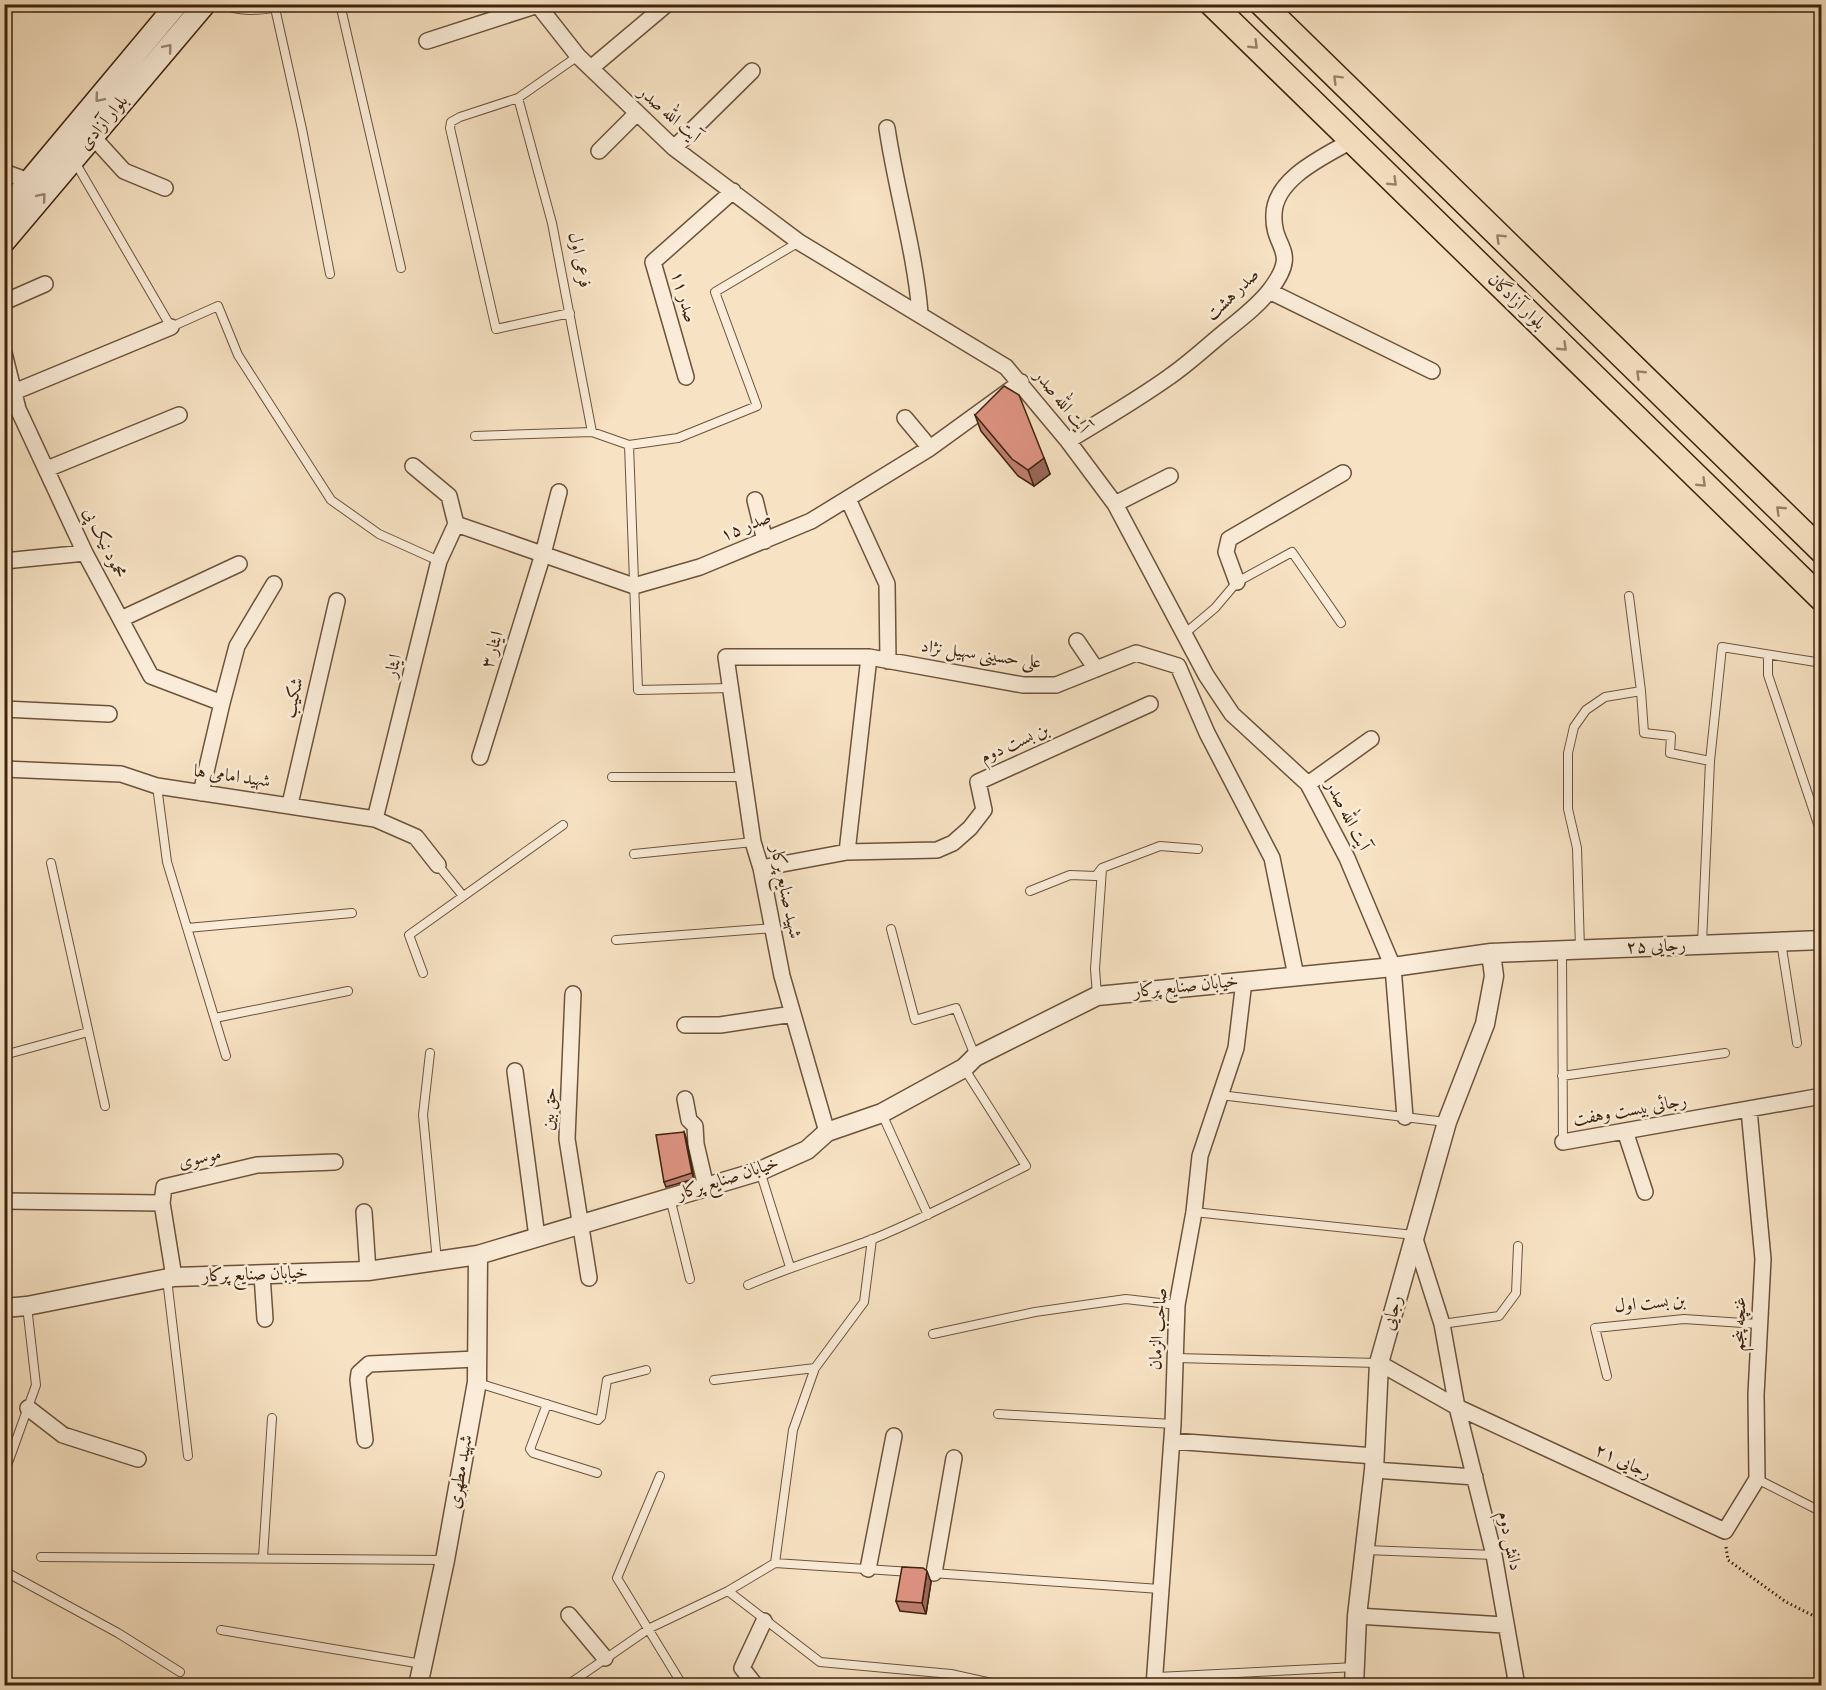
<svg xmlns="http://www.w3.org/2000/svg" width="1826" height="1690" viewBox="0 0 1826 1690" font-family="Vollkorn,Amiri,serif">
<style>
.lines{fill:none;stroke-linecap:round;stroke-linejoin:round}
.service-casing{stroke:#6c533c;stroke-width:10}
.minor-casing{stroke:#6c533c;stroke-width:18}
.tertiary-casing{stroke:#6c533c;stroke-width:21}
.secondary-casing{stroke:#3e230f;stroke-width:24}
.trunk-casing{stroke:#3e230f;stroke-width:27}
.path{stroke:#3e230f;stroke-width:3;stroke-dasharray:1.5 3;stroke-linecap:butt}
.service{stroke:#faecd8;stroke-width:8}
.minor{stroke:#faecd8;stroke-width:15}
.tertiary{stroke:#faecd8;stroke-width:18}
.secondary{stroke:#faecd8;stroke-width:21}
.trunk{stroke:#f7e2c3;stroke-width:24}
.wall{fill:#bf7e70;stroke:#3e230f;stroke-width:1.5}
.shaded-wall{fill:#9b675b;stroke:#3e230f;stroke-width:1.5}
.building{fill:#de9382;stroke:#3e230f;stroke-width:1.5}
.oneway{stroke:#9a8269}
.oneway2{stroke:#9c8874}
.labels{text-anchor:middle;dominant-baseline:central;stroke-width:5;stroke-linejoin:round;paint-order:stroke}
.street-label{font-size:18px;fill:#3e230f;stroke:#faecd8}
</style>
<rect width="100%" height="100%" fill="#f7e2c3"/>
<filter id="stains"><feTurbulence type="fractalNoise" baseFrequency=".00333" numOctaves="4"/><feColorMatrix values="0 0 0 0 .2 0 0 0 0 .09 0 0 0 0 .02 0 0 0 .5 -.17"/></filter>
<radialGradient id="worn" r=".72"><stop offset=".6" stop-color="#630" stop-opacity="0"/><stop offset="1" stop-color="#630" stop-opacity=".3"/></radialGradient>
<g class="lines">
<g class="service-casing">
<path id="service" d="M222,4C243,15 274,8 296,4
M340,4L401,268
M786,4L787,7
M275,8L302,129L330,274
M518,98L552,223L592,432
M75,162L171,327L218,306L238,355L331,500L379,534L439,561
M570,313L496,329L450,128L451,122L460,117L518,98L578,56
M475,436L592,432L629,445L678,438L757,406L715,292L799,242
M629,445L638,690L731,688
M1629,596L1641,691
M1183,635L1215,608L1237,582L1292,552L1341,623
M1768,655V675L1822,836
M612,777H744
M157,786L167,862L226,1056
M634,854L753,842
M51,863L105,1106
M438,865L463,896
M1030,891L1070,875L1096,876L1102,868L1160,846L1198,849
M187,928L352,913
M891,929L915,1020L956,1008L975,1056
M616,940L774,928
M1781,942L1797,1043
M1702,943L1710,761L1722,647L1822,663
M1580,949L1577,848L1568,809V753L1574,727L1586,710L1605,697L1641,691L1644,733L1671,736L1670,753L1710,761
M1562,952L1563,1142
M423,973L409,935L563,825
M1097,995L1095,969L1102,869
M215,1018L348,991
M430,1053L423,1115L437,1261
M4,1055L88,1032
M1562,1076L1725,1053
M1220,1095L1446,1122
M882,1114L928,1215
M760,1171L790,1267
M670,1198L690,1279
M1194,1212L1414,1235
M4,1247V1262
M167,1279L188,1456
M748,1285C789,1267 831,1255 873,1239C925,1218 975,1191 1026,1166L964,1068
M1442,1324L1499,1316L1516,1293L1518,1246
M933,1334L1035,1312L1126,1299L1177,1305
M1176,1358L1378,1363
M1607,1376L1595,1328L1684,1319L1758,1324
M714,1380L815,1368
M478,1383L598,1420L601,1417L607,1380L646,1370
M547,1404L530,1449L533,1453L597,1473
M998,1414L1173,1424
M4,1474L36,1385L27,1306
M660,1476L617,1578L683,1686
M1757,1479L1822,1512
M1366,1550L1494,1555
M41,1557L444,1560
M263,1557L272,1418
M775,1563L911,1572
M775,1563L793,1430L815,1368L864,1302L872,1239
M4,1571L118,1633L180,1672
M932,1573L1160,1589
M728,1591L820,1662L951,1674L1005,1686
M221,1630L422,1664
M1157,1677L1356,1667
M566,1686L650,1628L728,1591L775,1563"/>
</g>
<g class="minor-casing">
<path id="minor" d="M537,4L578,56L674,148L799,242L1006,367L1068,441L1115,504L1206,675L1232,714L1308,784L1347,858L1393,967L1405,1117
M427,41L538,5
M591,68L667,4
M887,128C896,190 915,251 920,313
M93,137L124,171L165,188
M674,148L752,71
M599,151L636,114
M4,172L29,181
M1269,291L1432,371
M4,302L45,284
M4,353L18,409L85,553L151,676L222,703L201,793
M686,377L653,262L733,191
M14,392L171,327
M905,418L930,448
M1068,441C1102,420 1137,400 1169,377C1188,364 1205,348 1222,334C1239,320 1257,307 1270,290C1301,249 1272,250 1274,214C1275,178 1325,156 1351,141
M413,466L449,496L456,524
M47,469L179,415
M848,499L887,584L888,661
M755,500L765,541
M1115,504L1170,476
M456,524L634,586L700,567L811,521L930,448L1021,382
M4,561L85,553
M1237,582L1226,552L1229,539L1343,473
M121,619L239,564
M1077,641L1096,669
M222,703L237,646L274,584
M4,709L109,714
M480,757L543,554L559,492
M4,769L121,774L157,786L375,819L416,837L438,865
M1308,784L1371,739
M290,804L337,601
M375,819L439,561L456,524
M847,852L869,657
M761,868L847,852L937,850L953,843L970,828L984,810L978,782L1150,704
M573,994L567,1139L589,1278
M685,1025H720L793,1014
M515,1071L537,1237
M685,1099L689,1120L695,1126L696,1144L706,1187
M1625,1131L1645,1192
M827,1132L782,976L761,868L753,842L726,657H869L1023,685H1056L1136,653L1178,666L1207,733L1272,858L1296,976
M1563,1142L1822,1096
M4,1201L162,1203
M364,1212L368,1271
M1414,1236L1442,1324L1457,1407L1494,1555L1517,1686
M262,1275L265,1319
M174,1277L162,1203L164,1187L257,1165L335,1162
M1379,1363L1457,1407L1725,1531L1757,1479L1756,1395L1763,1259L1749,1110
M28,1408L63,1435L138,1459
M365,1440L358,1380L359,1373L369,1364L476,1359
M1172,1441L1375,1456
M1374,1470L1475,1477
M868,1569L894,1436
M934,1573L954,1458
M569,1615L605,1658
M1357,1616L1504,1625
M756,1686L742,1668L764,1621
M1154,1686L1173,1424L1177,1305L1194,1212L1200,1156L1236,1048L1244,981"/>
</g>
<g class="tertiary-casing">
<path id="tertiary" d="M4,1308L27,1306L174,1277L368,1271L478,1255L760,1171L807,1150L827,1132L882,1113L964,1068L975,1057L1097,996L1393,967L1491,953L1822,940
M418,1686L445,1560L477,1382L478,1255
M1354,1686L1357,1616L1374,1470L1379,1363L1447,1122L1485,1024L1494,976L1491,953"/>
</g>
<g class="secondary-casing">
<path id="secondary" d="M4,211L177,4
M4,242L205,4"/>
</g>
<g class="trunk-casing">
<path id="trunk" d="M1212,4L1822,599
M1262,4L1822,551"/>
</g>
<path class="path" d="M1726,1547L1728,1560L1786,1602L1822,1620"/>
<use href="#service" class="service"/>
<use href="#minor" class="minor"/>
<use href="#tertiary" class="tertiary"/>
<use href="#secondary" class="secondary"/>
<use href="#trunk" class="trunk"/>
</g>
<path class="wall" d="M975,415L1044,458L1050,474L1034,486L1018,476L981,431Z
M684,1132L686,1138L694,1179L666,1187L664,1182Z
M931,1582L926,1614L900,1611L896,1601Z"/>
<path class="shaded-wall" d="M1044,458L1050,474L1034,486L1028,470Z
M684,1132L686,1138L694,1179L692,1173Z
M927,1571L931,1582L926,1614L922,1603Z"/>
<path class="building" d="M1004,386L1019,395L1044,458L1028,470L1012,459L975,415Z
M684,1132L692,1173L664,1182L656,1135Z
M902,1567L923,1568L927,1571L922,1603L896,1601Z"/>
<defs><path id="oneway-chevron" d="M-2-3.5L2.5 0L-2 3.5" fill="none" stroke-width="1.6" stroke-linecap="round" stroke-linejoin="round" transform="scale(1.5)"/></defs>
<g class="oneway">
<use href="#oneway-chevron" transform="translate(1254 45) rotate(44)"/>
<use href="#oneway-chevron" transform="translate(1337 79) rotate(-135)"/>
<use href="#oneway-chevron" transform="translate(1393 182) rotate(44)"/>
<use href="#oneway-chevron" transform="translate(1500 238) rotate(-136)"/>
<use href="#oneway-chevron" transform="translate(1563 347) rotate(44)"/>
<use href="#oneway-chevron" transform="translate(1640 374) rotate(-136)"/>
<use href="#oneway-chevron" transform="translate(1702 483) rotate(44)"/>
<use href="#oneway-chevron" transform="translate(1780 510) rotate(-136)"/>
</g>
<g class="oneway2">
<use href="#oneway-chevron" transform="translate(168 48) rotate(-50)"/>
<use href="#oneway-chevron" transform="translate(99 98) rotate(130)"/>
<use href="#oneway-chevron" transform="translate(42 197) rotate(-50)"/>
</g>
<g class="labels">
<g class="street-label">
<text transform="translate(669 115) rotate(41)">آیت الله صدر</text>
<text transform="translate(104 123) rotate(-50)">بلوار آزادی</text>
<text transform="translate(579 260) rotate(78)">فرعی اول</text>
<text transform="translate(1233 295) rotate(-44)">صدر هشت</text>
<text transform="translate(683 297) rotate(74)">صدر ۱۱</text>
<text transform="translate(1516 302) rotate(44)">بلوار آزادگان</text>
<text transform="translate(1061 402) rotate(51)">آیت الله صدر</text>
<text transform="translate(746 527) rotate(-22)">صدر ۱۵</text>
<text transform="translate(104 543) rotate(64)">محمود نیک پی</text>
<text transform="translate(493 650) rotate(-73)">ایثار ۳</text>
<text transform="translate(981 655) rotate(8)">علی حسینی سهیل نژاد</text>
<text transform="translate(394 666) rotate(-76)">ایثار</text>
<text transform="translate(294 698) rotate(-77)">شکیب</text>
<text transform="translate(1015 744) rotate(-24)">بن بست دوم</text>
<text transform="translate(232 777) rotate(8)">شهید امامی ها</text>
<text transform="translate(1347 816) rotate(63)">آیت الله صدر</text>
<text transform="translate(785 892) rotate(78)">شهید صنایع پرکار</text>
<text transform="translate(1656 947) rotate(-2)">رجایی ۲۵</text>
<text transform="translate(1186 987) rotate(-6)">خیابان صنایع پرکار</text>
<text transform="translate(550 1109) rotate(-86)">حق بین</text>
<text transform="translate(1630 1111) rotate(-10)">رجائی بیست وهفت</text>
<text transform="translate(200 1159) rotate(-13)">موسوی</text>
<text transform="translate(728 1179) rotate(-18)">خیابان صنایع پرکار</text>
<text transform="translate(255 1275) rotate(-2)">خیابان صنایع پرکار</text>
<text transform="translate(1650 1304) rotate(-5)">بن بست اول</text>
<text transform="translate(1393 1313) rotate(-75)">رجایی</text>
<text transform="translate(1740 1324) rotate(-88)">غنچه پنجم</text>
<text transform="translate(1159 1329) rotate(-86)">صاحب الزمان</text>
<text transform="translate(1623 1462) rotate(25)">رجایی ۲۱</text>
<text transform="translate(461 1472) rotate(-80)">شهید مطهری</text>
<text transform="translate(1509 1541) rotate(78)">دانش دوم</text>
</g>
</g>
<rect width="1826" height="1690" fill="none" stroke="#f7e2c3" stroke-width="24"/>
<rect x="6" y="6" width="1814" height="1678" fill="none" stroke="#3e230f" stroke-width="3"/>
<rect x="12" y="12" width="1802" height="1666" fill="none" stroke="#3e230f" stroke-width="1.5"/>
<rect width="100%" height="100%" filter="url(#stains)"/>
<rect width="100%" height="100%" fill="url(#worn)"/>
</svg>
